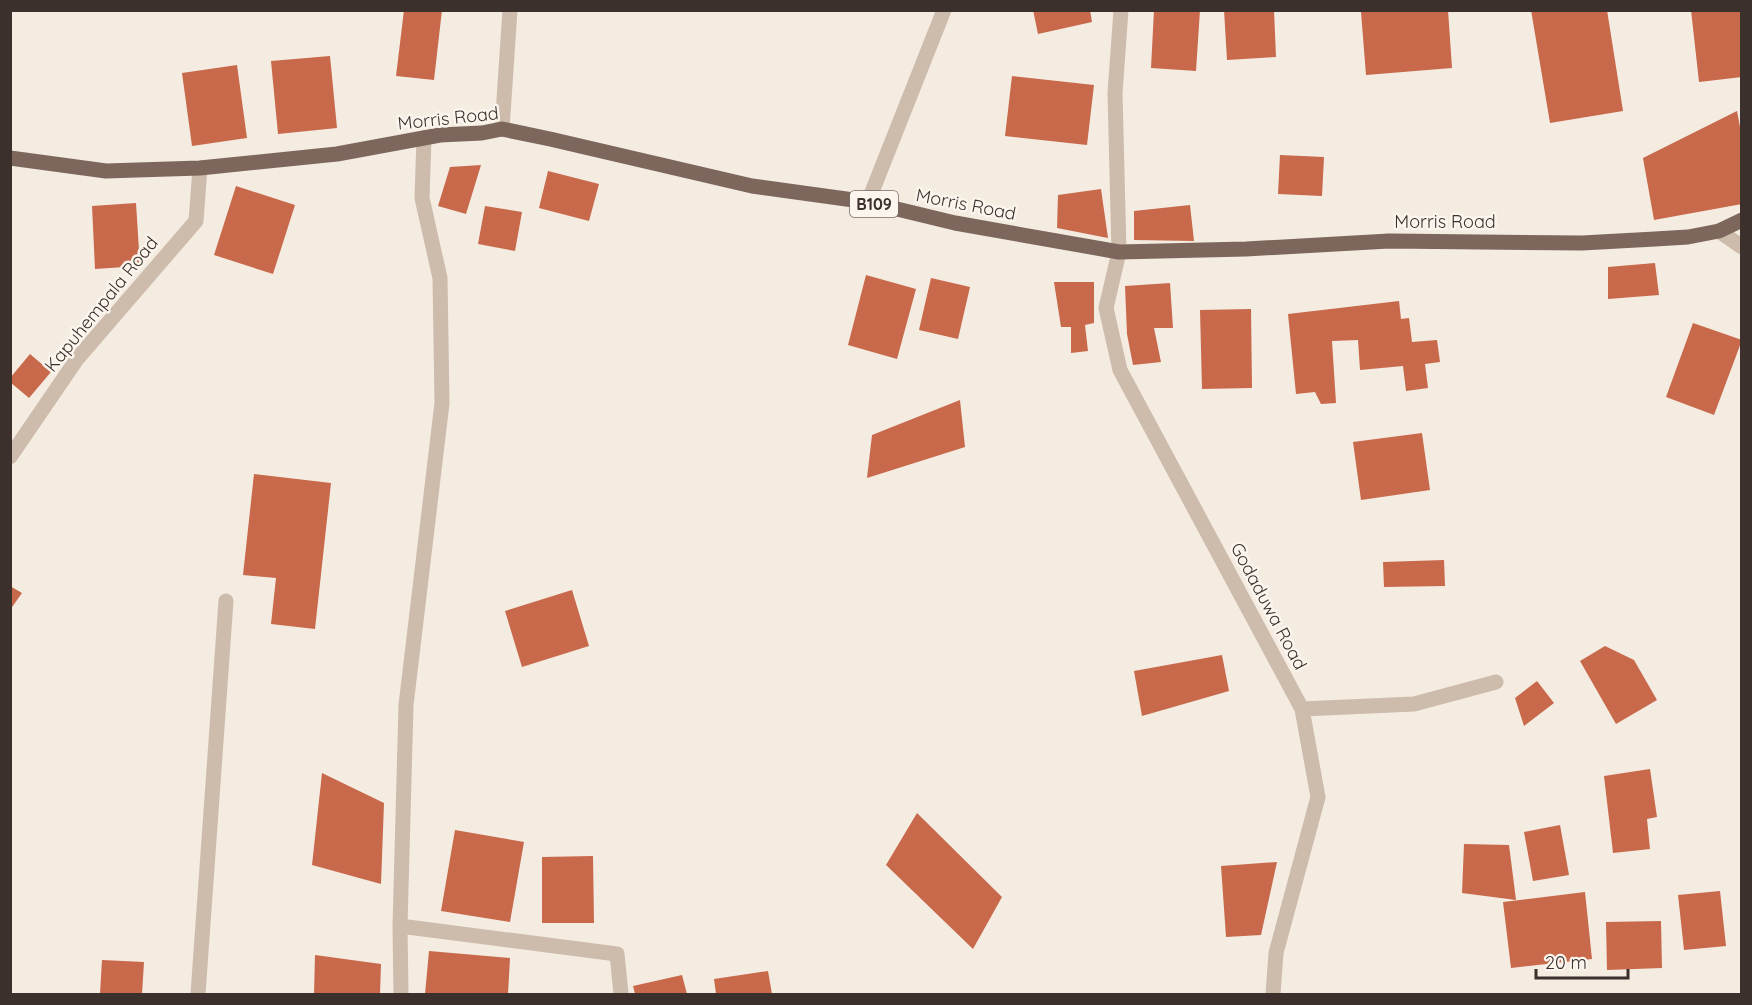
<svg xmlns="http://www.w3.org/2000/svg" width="1752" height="1005" viewBox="0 0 1752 1005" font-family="Quicksand,sans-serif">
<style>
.building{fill:#c8694b}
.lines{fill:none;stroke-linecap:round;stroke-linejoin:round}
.minor{stroke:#cdbbac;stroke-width:15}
.major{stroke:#7d675c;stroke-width:15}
.labels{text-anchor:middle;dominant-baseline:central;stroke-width:5;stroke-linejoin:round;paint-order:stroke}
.shield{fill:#fbf5ee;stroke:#756b66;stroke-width:1.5}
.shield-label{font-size:16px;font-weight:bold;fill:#3b302b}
.street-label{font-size:18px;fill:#3b302b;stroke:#fbf5ee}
</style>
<rect width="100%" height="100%" fill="#f4ebe1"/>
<path class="building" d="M404,10H442L434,80L396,76Z
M1033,10H1090L1092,22L1038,34Z
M1154,10H1200L1196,71L1151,68Z
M1224,10H1274L1276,57L1227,60Z
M1378,10H1448L1452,68L1366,75L1361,12Z
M1531,10H1607L1623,111L1550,123Z
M1691,10H1742V77L1699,82Z
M330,56L337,128L278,134L271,61Z
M237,65L247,138L192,146L182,73Z
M1012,76L1094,85L1087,145L1005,136Z
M1737,111L1742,138V204L1654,220L1643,158Z
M1280,155L1324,157L1322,196L1278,194Z
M481,165L466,214L438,206L450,167Z
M548,171L599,184L589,221L539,208Z
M236,186L295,205L273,274L214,255Z
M1101,189L1108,238L1057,228L1058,195Z
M136,203L140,266L95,269L92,206Z
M1190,205L1194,241L1134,240V211Z
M485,206L522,212L515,251L478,244Z
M1655,263L1659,295L1608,299V267Z
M866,275L916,289L897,359L848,345Z
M931,278L970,287L958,339L919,330Z
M1054,282H1094V323L1085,325L1088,351L1071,353V327H1061Z
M1170,283L1173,328H1154L1161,362L1133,365L1127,334L1125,286Z
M1399,301L1401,319L1409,318L1412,342L1437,340L1440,362L1425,364L1428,388L1406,391L1403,366L1360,370L1358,340L1332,341L1336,403L1321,404L1315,392L1296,394L1288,314Z
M1251,309L1252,388L1202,389L1200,310Z
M1693,323L1742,340L1714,415L1666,397Z
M30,354L51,372L29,398L10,382V378Z
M960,400L965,447L867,478L872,435Z
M1422,433L1430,490L1361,500L1353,442Z
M254,474L331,483L315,629L271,624L276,578L243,575Z
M1444,560L1445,586L1384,587L1383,562Z
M10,586L22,593L10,610Z
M572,590L589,646L522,667L505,611Z
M1605,646L1634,660L1657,700L1616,724L1580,661Z
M1222,655L1229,691L1142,716L1134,671Z
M1537,681L1554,703L1524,726L1515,698Z
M1650,769L1657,817L1647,819L1650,849L1613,853L1604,776Z
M322,773L384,803L381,884L312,865Z
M917,813L1002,897L973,949L886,865Z
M1560,825L1569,875L1533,881L1524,832Z
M455,830L524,842L510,922L441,911Z
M1464,844L1509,845L1516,900L1462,893Z
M593,856L594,923H542V857Z
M1277,862L1261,935L1226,937L1221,866Z
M1720,891L1726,946L1684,950L1678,895Z
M1585,892L1592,959L1511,968L1503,902Z
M1661,921L1662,968L1607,970L1606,922Z
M429,951L510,958L508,994H425Z
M315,955L381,964L380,994H314Z
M102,960L144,962L142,994H100Z
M768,971L772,994H716L714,979Z
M682,975L687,994H635L633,986Z"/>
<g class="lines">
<path class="minor" d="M1121,10L1115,93L1119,252L1106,308L1120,370L1302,709L1318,797L1276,953L1273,994
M502,129L510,10
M868,202L944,10
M1719,231L1742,247
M10,457L77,359L196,221L200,168
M1302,709L1414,704L1496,682
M400,926L617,954L621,994
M198,994L226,601
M401,994L400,926L406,705L442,403L440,278L422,198L424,138"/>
<path class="major" d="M10,158L106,171L200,168L337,154L440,135L482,133L502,129L550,139L752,186L868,202L955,223L1119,252L1246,249L1389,241L1582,243L1655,239L1688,237L1719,231L1742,220"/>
</g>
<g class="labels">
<rect class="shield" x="850" y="191" width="48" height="26" rx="4.5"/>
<g class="shield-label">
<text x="874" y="204">B109</text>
</g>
<g class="street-label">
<text transform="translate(448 118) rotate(-6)">Morris Road</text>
<text transform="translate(966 204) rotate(11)">Morris Road</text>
<text x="1445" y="221">Morris Road</text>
<text transform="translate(101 304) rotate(-51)">Kapuhempala Road</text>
<text transform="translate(1269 606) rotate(62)">Godaduwa Road</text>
</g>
</g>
<rect width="1752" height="1005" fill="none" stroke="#3b302b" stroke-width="24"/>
<path d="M1536 969v9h92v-9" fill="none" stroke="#3b302b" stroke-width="3"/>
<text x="1545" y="969" font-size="18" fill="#3b302b" stroke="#fbf5ee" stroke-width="4.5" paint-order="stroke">20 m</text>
</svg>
